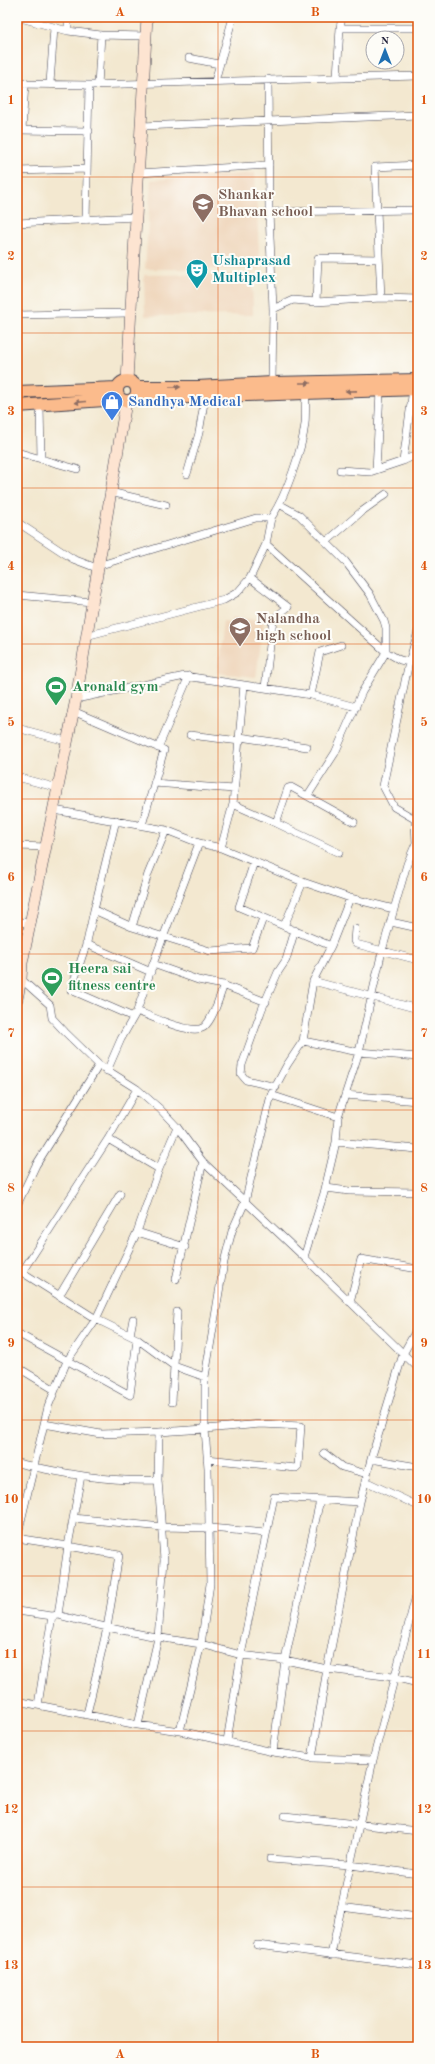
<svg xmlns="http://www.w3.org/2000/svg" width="435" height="2064" viewBox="0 0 435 2064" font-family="'Old Standard TT',serif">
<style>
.built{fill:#efd6bb}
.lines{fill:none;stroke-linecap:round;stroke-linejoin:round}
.street-casing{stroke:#414051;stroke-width:8}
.secondary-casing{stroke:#414051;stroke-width:12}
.primary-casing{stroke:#414051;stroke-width:14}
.street{stroke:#fff;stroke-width:7}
.secondary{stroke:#fde4d1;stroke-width:11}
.primary{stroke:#fbbb8c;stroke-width:12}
.oneway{fill:#8e6e64}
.grid{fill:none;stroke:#de560e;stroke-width:1;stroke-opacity:0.55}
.labels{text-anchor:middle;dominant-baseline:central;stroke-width:4;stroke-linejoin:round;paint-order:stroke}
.education-label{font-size:15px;font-weight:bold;fill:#785e54;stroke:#fdfcf7;text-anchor:start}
.culture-label{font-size:15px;font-weight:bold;fill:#0d838f;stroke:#fdfcf7;text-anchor:start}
.shop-label{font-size:15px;font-weight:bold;fill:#366cbe;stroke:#fdfcf7;text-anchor:start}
.leisure-label{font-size:15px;font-weight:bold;fill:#27864d;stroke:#fdfcf7;text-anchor:start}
.neatline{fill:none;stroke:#de560e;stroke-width:1.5}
.grid-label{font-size:13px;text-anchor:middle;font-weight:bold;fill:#de560e}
</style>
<rect width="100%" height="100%" fill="#fdfcf7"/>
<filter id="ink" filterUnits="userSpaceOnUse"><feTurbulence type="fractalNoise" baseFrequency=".025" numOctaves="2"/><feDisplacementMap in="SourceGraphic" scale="8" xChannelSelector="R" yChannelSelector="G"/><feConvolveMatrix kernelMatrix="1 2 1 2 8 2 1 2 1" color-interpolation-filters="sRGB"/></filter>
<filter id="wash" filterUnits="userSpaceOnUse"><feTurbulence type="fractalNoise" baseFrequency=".012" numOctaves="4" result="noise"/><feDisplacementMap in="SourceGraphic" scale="16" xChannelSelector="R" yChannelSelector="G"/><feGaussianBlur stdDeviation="0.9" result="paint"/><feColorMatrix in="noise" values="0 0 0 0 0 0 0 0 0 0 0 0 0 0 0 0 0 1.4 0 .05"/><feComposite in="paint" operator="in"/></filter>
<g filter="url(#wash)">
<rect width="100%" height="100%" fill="#f3e8d0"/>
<path class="built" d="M255,173L260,269H145L151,180Z
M252,274L253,315L145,316L144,275Z
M231,617L264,621L256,677L217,673L223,621L231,622Z"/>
</g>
<g filter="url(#ink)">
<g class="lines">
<g class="street-casing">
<path id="street" d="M17,17L68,31
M68,17V31L101,35L146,36
M342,17L340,28H418
M189,58L219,64
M337,77L340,28
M268,79L269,212L418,210
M215,81L233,17
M50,83L54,28
M17,84L89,85L418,76
M98,85L101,35
M141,126L418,115
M17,130L89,131
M22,130L25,83
M17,171L87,169
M139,173L269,165
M269,212L273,309L272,383
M86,220L89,85
M17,223L136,217
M381,298L375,167L418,165
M316,302L318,258L379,259
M273,309L293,300L316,302L381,298L418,299
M17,315L130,313
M413,389L403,461L418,454
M40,405L41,459L77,469
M17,452L41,459
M340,470L370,472L403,461
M376,470L380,391
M187,474L199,433L205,397
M110,492L166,505
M279,504L299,515L345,561L370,594L384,621L386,628V652L362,692L335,753L308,795
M271,518L266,544L386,652L400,660L409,662
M17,522L73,559L94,567L256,518H271C286,496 302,450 305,424C306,414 305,403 306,393
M326,542L361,512L386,494
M17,595L92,602
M86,636L224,600L238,592L250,578
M265,688L273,619L288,607L250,578L266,544
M311,695L356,707
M76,699L185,676L311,695L320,652L341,645
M73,711L164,750L142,825
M17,728L66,741
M190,735L240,741
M240,737L307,747
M158,748L189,676
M17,777L58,788
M154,783L234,789
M233,804L276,823L288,788L291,787L354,822
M54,810L166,830L199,843L221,848L303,882L350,898L394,909
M116,820L94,910L132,927L210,951L252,948L263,918
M418,821L394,807L383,786L409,662L418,632
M276,823L339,853
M17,846L47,847
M221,848L233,804L244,685
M254,862L239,907L331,946
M94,910L87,942L71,990L133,1017
M17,921L31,924
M391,922L418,928
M284,926L303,882
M132,927L148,874L166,830
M355,929L354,941L356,944L418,960
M86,944L151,972
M153,964L198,980L223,985L266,1002
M21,979L50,1005L52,1018L65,1032L99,1065L137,1089L160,1109L177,1127L203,1162L304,1257L324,1193L336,1142L418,1149
M313,981L418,1009
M137,1011C150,1016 192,1036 204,1027C214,1018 219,997 224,985
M303,1041L359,1052L418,1057
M107,1071L121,1039L137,1011L153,964L199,843
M276,1087L246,1080L241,1074L242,1065L262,1009L278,972L286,960L295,930
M271,1095L338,1117
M345,1095L418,1101
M108,1139L159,1169
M336,1142L338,1117L359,1052L382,951L407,864L416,843L415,820L418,805
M326,1188L349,1191L418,1192
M17,1205L36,1165L99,1065
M137,1232L185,1247
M304,1257L418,1368
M17,1269L96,1319L137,1339L174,1366L205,1377
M22,1272L108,1139L137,1089
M176,1279L203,1162
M59,1296L120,1194
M350,1302L361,1259L418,1269
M17,1333L130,1395L137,1339
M130,1335L133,1319
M17,1367L55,1390
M172,1402L177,1312
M44,1424L101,1434L159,1432
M324,1453L342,1467L367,1474
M207,1459L296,1468L298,1466L301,1426L261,1424L205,1429V1377L224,1262L232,1231L245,1202L271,1095L287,1065L303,1041L313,981L331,946L350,898
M371,1459L418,1467
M17,1463C64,1474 110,1482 158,1480L159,1432L205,1429L208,1468L210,1584L201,1644C152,1637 105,1628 58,1615L52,1616L38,1705
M81,1476L68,1546L119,1555L107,1628L87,1714
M365,1481L418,1506
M360,1502L371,1459L403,1354L418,1327
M73,1518L162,1527L210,1528L266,1533
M17,1538L48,1407L67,1361L96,1319L137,1232L159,1169L177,1127
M17,1538L68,1546L58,1615
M17,1611L52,1616
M17,1701L138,1725L180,1731L273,1752L312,1758L373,1760L418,1588
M138,1725L158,1638L164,1560L158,1480
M180,1731L201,1644L241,1655L285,1660L327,1669L393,1677L418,1683
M227,1741L241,1655L274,1497L360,1502L327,1669L312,1758
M273,1752L285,1660L320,1500
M285,1816L418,1831
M270,1859L350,1865L418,1874
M341,1907L418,1917
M257,1945L418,1965
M331,1955L373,1760"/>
</g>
<g class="secondary-casing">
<path id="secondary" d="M127,381L147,17
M17,999L21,979L22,963L76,699L126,402"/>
</g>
<g class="primary-casing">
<path id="primary" d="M117 391a10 10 0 1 1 20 0a10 10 0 1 1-20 0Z
M136,387H197L272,383L418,380
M17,392L117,388
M134,399L418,389
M17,406L119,399"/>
</g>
<use href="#street" class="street"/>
<use href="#secondary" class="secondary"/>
<use href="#primary" class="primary"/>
</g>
<defs><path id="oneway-solid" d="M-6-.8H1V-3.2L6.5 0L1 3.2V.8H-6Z"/></defs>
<g class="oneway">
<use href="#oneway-solid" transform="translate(305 383)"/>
<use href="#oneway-solid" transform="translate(175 387)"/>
<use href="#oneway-solid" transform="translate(351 391) rotate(179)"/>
<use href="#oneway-solid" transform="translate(80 402) rotate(175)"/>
</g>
</g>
<path class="grid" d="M218,17V2047M17,177H418M17,333H418M17,488H418M17,644H418M17,799H418M17,954H418M17,1110H418M17,1265H418M17,1420H418M17,1576H418M17,1731H418M17,1887H418"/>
<defs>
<g id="school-pin" transform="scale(1.15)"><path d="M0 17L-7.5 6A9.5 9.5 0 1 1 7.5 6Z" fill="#8d6e63" stroke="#fdfcf7"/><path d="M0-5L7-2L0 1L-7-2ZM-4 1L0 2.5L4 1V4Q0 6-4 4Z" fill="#fff"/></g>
<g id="theatre-pin" transform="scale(1.15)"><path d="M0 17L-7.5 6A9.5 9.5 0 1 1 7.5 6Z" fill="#0f9aa8" stroke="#fdfcf7"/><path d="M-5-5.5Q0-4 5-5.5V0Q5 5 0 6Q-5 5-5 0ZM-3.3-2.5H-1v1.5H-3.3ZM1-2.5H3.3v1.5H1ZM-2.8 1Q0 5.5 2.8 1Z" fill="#fff"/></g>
<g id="shop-pin" transform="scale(1.15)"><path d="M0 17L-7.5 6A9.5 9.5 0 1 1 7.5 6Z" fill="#3f7fe0" stroke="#fdfcf7"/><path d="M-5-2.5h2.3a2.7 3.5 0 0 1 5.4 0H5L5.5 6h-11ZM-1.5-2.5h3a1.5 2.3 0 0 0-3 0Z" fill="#fff"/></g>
<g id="stadium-pin" transform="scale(1.15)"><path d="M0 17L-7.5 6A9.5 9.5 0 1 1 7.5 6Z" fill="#2e9e5b" stroke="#fdfcf7"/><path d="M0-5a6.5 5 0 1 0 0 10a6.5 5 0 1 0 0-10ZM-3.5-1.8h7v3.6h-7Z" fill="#fff"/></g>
</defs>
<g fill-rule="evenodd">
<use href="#school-pin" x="203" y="204"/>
<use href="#theatre-pin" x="197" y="270"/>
<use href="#shop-pin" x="112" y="402"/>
<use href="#school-pin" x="240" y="628"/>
<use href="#stadium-pin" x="56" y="687"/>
<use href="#stadium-pin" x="52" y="978"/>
</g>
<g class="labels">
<g class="education-label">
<text x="218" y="195">Shankar<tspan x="218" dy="17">Bhavan school</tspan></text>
<text x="256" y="619">Nalandha<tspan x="256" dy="17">high school</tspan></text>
</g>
<g class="culture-label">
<text x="212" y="261">Ushaprasad<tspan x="212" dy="17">Multiplex</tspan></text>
</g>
<g class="shop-label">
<text x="128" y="402">Sandhya Medical</text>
</g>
<g class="leisure-label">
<text x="72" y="687">Aronald gym</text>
<text x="68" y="969">Heera sai<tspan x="68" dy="17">fitness centre</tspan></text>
</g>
</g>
<rect width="435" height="2064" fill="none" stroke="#fdfcf7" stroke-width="44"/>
<g transform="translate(385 50)"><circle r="19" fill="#fdfcf7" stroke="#a5a5ac"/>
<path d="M0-3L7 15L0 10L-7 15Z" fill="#1f6fb2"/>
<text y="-6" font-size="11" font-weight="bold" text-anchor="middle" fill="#22223b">N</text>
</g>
<rect x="22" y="22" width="391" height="2020" class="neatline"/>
<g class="grid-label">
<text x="120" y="16">A</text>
<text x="315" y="16">B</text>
<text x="11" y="104">1</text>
<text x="424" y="104">1</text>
<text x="11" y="260">2</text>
<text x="424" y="260">2</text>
<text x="11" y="415">3</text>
<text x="424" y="415">3</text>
<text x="11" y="570">4</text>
<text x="424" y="570">4</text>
<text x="11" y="726">5</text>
<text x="424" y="726">5</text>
<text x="11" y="881">6</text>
<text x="424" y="881">6</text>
<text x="11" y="1037">7</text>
<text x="424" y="1037">7</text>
<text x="11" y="1192">8</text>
<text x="424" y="1192">8</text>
<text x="11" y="1347">9</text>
<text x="424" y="1347">9</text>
<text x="11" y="1503">10</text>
<text x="424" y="1503">10</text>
<text x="11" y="1658">11</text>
<text x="424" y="1658">11</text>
<text x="11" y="1813">12</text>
<text x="424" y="1813">12</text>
<text x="11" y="1969">13</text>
<text x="424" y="1969">13</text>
<text x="120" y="2058">A</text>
<text x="315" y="2058">B</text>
</g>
</svg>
